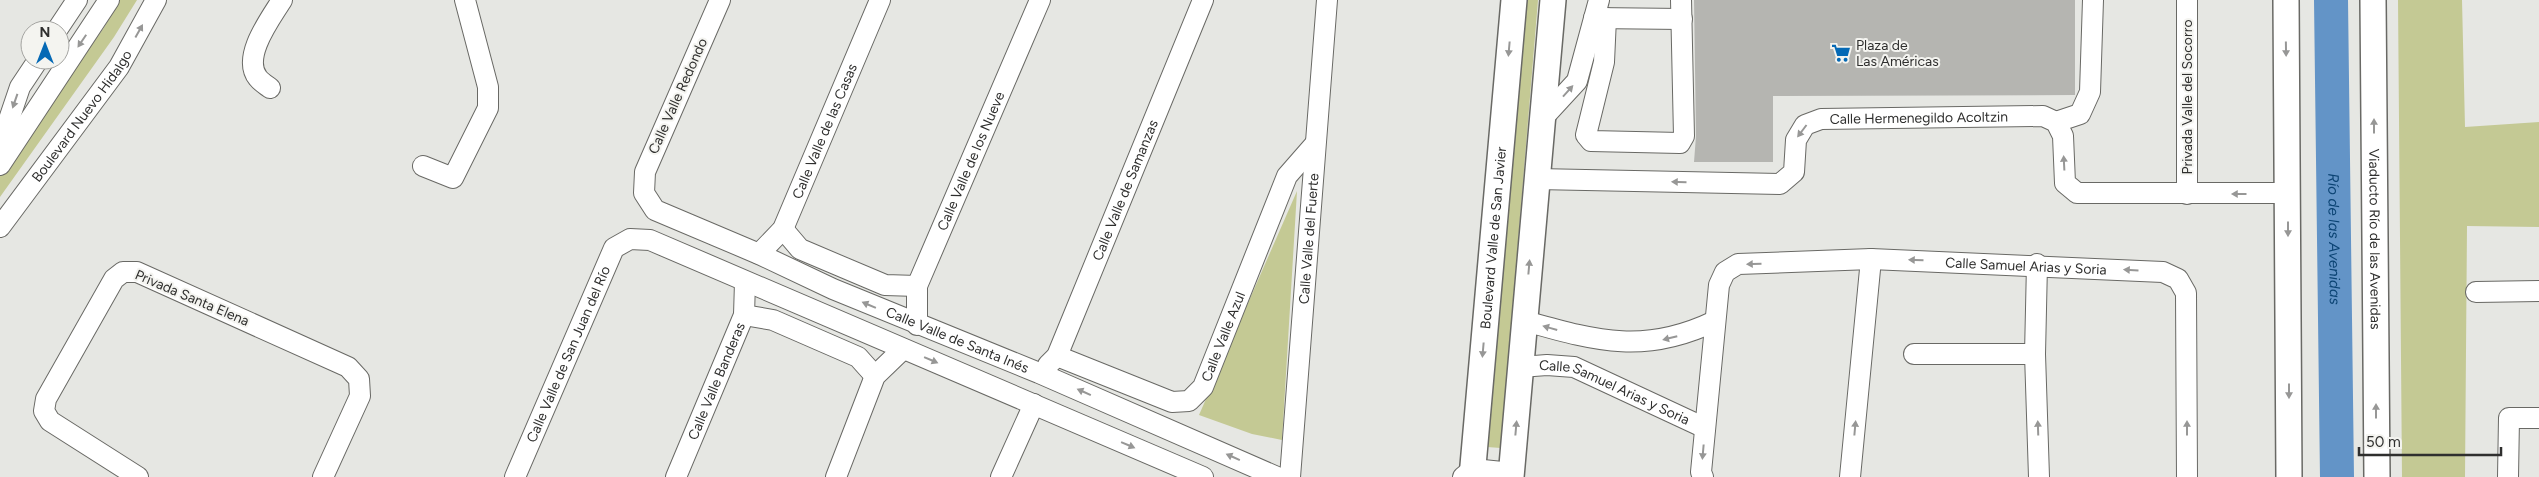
<svg xmlns="http://www.w3.org/2000/svg" width="2539" height="477" viewBox="0 0 2539 477" font-family="Figtree,sans-serif">
<style>
.green{fill:#c4c994}
.lines{fill:none;stroke-linecap:round;stroke-linejoin:round}
.river{stroke:#6394c7;stroke-width:34}
.building{fill:#b5b5b1}
.minor-casing{stroke:#696965;stroke-width:22}
.major-casing{stroke:#696965;stroke-width:28}
.minor{stroke:#fff;stroke-width:20}
.major{stroke:#fff;stroke-width:25}
.oneway{fill:#979796}
.labels{text-anchor:middle;dominant-baseline:central;stroke-width:4;stroke-linejoin:round;paint-order:stroke}
.poi-label{font-size:14px;fill:#2f2f2e;stroke:#f4f4f0;text-anchor:start}
.street-label{font-size:14px;fill:#2f2f2e;stroke:#f4f4f0}
.water-label{font-size:15px;font-style:italic;fill:#0b4373;stroke:#f4f4f0}
</style>
<rect width="100%" height="100%" fill="#e6e7e3"/>
<path class="green" d="M120,0H137L114,37L0,197V172L103,29Z
M1525,0H1538L1501,448L1487,447Z
M2398,0H2462L2465,127L2539,122V227L2467,226L2465,477H2402Z
M1297,191L1282,440L1252,434L1199,415Z"/>
<g class="lines">
<path class="river" id="s1" d="M2331,0L2337,477"/>
</g>
<path class="building" d="M1694,0H2075V95L1773,96V162H1694L1696,136Z"/>
<g class="lines">
<g class="minor-casing">
<g id="minor">
<path id="s2" d="M720,0L645,172L644,193L655,210L759,254L833,289L1039,373L1277,477"/>
<path d="M2187,0V194"/>
<path d="M1594,18L1682,19"/>
<path d="M1606,18L1604,62L1586,135L1591,141L1680,143L1684,136L1681,0"/>
<path d="M57,30L77,0"/>
<path d="M270,88C266,85 261,82 258,78C241,57 271,18 282,0"/>
<path d="M1542,119L1577,81L1599,0"/>
<path d="M2056,122L2080,114L2090,92L2093,0"/>
<path d="M0,146L20,87L38,60"/>
<path d="M0,165L109,0"/>
<path d="M423,166L453,178L488,108V87L465,0"/>
<path id="s3" d="M1537,179L1780,184L1794,172L1796,140L1805,125L1821,119L2043,116L2056,122L2063,136L2065,183L2077,193H2288"/>
<path id="s4" d="M0,227L119,67L156,0"/>
<path d="M783,229L800,249L885,285L917,286"/>
<path id="s5" d="M759,254L783,229L880,0"/>
<path d="M2037,264L2035,354L2039,477"/>
<path d="M2476,292L2539,291"/>
<path d="M744,315L773,320L858,357L875,376"/>
<path d="M1525,321C1597,341 1644,355 1715,321"/>
<path id="s6" d="M917,325V286L1040,0"/>
<path d="M1914,354H2035"/>
<path id="s7" d="M1057,356L1172,402L1189,401L1203,387L1287,176L1315,144"/>
<path id="s8" d="M1048,365L1057,356L1203,0"/>
<path id="s9" d="M1521,367L1547,365L1574,367L1705,428"/>
<path d="M138,477L50,421L44,411L46,399L114,279L123,272H137L348,367L359,379L360,396L323,477"/>
<path id="s10" d="M515,477L614,248L630,239L650,240L1203,477"/>
<path id="s11" d="M676,477L744,315L745,282"/>
<path d="M836,477L875,376L903,349"/>
<path d="M1001,477L1034,404"/>
<path id="s12" d="M1290,477L1327,0"/>
<path d="M1463,477L1473,469L1512,473"/>
<path id="s13" d="M1703,477L1701,472L1719,285L1725,272L1738,264L1871,259L2163,272L2178,279L2186,293L2187,477"/>
<path d="M1850,477L1871,259"/>
<path d="M2508,477L2509,418H2539"/>
</g>
</g>
<g class="major-casing">
<g id="major">
<path d="M2286,0L2289,477"/>
<path id="s14" d="M2373,0L2377,477"/>
<path id="s15" d="M1472,477L1514,0"/>
<path d="M1511,477L1553,0"/>
</g>
</g>
<use href="#minor" class="minor"/>
<use href="#major" class="major"/>
</g>
<defs><path id="oneway-solid" d="M-6-.8H1V-3.2L6.5 0L1 3.2V.8H-6Z" transform="scale(1.25)"/></defs>
<g class="oneway">
<use href="#oneway-solid" transform="translate(139 31) rotate(-61)"/>
<use href="#oneway-solid" transform="translate(82 41) rotate(124)"/>
<use href="#oneway-solid" transform="translate(1509 49) rotate(95)"/>
<use href="#oneway-solid" transform="translate(2286 49) rotate(89)"/>
<use href="#oneway-solid" transform="translate(1568 91) rotate(-48)"/>
<use href="#oneway-solid" transform="translate(15 101) rotate(109)"/>
<use href="#oneway-solid" transform="translate(2374 126) rotate(-90)"/>
<use href="#oneway-solid" transform="translate(1802 131) rotate(127)"/>
<use href="#oneway-solid" transform="translate(2064 163) rotate(-93)"/>
<use href="#oneway-solid" transform="translate(1679 182) rotate(-179)"/>
<use href="#oneway-solid" transform="translate(2239 194) rotate(180)"/>
<use href="#oneway-solid" transform="translate(2288 229) rotate(90)"/>
<use href="#oneway-solid" transform="translate(1916 260) rotate(-178)"/>
<use href="#oneway-solid" transform="translate(1754 264) rotate(178)"/>
<use href="#oneway-solid" transform="translate(1529 267) rotate(-85)"/>
<use href="#oneway-solid" transform="translate(2131 270) rotate(-177)"/>
<use href="#oneway-solid" transform="translate(869 305) rotate(-157)"/>
<use href="#oneway-solid" transform="translate(1550 328) rotate(-164)"/>
<use href="#oneway-solid" transform="translate(1670 338) rotate(166)"/>
<use href="#oneway-solid" transform="translate(1483 350) rotate(95)"/>
<use href="#oneway-solid" transform="translate(931 360) rotate(23)"/>
<use href="#oneway-solid" transform="translate(2289 391) rotate(90)"/>
<use href="#oneway-solid" transform="translate(1084 392) rotate(-156)"/>
<use href="#oneway-solid" transform="translate(2376 411) rotate(-90)"/>
<use href="#oneway-solid" transform="translate(1516 428) rotate(-85)"/>
<use href="#oneway-solid" transform="translate(1855 428) rotate(-85)"/>
<use href="#oneway-solid" transform="translate(2038 428) rotate(-92)"/>
<use href="#oneway-solid" transform="translate(2187 428) rotate(-90)"/>
<use href="#oneway-solid" transform="translate(1128 445) rotate(23)"/>
<use href="#oneway-solid" transform="translate(1703 452) rotate(95)"/>
<use href="#oneway-solid" transform="translate(1233 457) rotate(-156)"/>
</g>
<defs>
<g id="supermarket-bare" transform="scale(1.5)"><path d="M-6-5.5h2.5l.6 2H6L4.5 2H-2.5L-4.4-4H-6ZM-1.5 3.2a1.3 1.3 0 1 0 .1 0ZM3 3.2a1.3 1.3 0 1 0 .1 0Z" fill="#0569b5" stroke="#f4f4f0" stroke-width="2.5" paint-order="stroke"/></g>
</defs>
<g fill-rule="evenodd">
<use href="#supermarket-bare" x="1841" y="53"/>
</g>
<g class="labels">
<g class="poi-label">
<text x="1856" y="45">Plaza de<tspan x="1856" dy="16">Las Américas</tspan></text>
</g>
<g class="street-label">
<text transform="translate(678 96) rotate(-66)">Calle Valle Redondo</text>
<text transform="translate(2187 97) rotate(-90)">Privada Valle del Socorro</text>
<text stroke="none"><textPath href="#s4" startOffset="138">Boulevard Nuevo Hidalgo</textPath></text>
<text stroke="none"><textPath href="#s3" startOffset="426">Calle Hermenegildo Acoltzin</textPath></text>
<text stroke="none"><textPath href="#s5" startOffset="141">Calle Valle de las Casas</textPath></text>
<text stroke="none"><textPath href="#s6" startOffset="175">Calle Valle de los Nueve</textPath></text>
<text stroke="none"><textPath href="#s8" startOffset="192">Calle Valle de Samanzas</textPath></text>
<text stroke="none"><textPath href="#s12" startOffset="239">Calle Valle del Fuerte</textPath></text>
<text stroke="none"><textPath href="#s15" startOffset="240">Boulevard Valle de San Javier</textPath></text>
<text stroke="none"><textPath href="#s14" startOffset="239">Viaducto Río de las Avenidas</textPath></text>
<text stroke="none"><textPath href="#s13" startOffset="511">Calle Samuel Arias y Soria</textPath></text>
<text transform="translate(192 298) rotate(23)">Privada Santa Elena</text>
<text stroke="none"><textPath href="#s7" startOffset="215">Calle Valle Azul</textPath></text>
<text stroke="none"><textPath href="#s2" startOffset="558">Calle Valle de Santa Inés</textPath></text>
<text stroke="none"><textPath href="#s10" startOffset="134">Calle Valle de San Juan del Río</textPath></text>
<text stroke="none"><textPath href="#s11" startOffset="104">Calle Valle Banderas</textPath></text>
<text stroke="none"><textPath href="#s9" startOffset="99">Calle Samuel Arias y Soria</textPath></text>
</g>
<g class="water-label">
<text stroke="none"><textPath href="#s1" startOffset="239">Río de las Avenidas</textPath></text>
</g>
</g>
<g transform="translate(45 45)"><circle r="24" fill="#f4f4f0" stroke="#a5a5a2"/>
<path d="M0-4L9 19L0 12L-9 19Z" fill="#0569b5"/>
<text y="-8" font-size="14" font-weight="bold" text-anchor="middle" fill="#2f2f2e">N</text>
</g>
<path d="M2359 447v8h142v-8" fill="none" stroke="#2f2f2e" stroke-width="2.5"/>
<text x="2366" y="447" font-size="15" fill="#2f2f2e" stroke="#f4f4f0" stroke-width="4" paint-order="stroke">50 m</text>
</svg>
